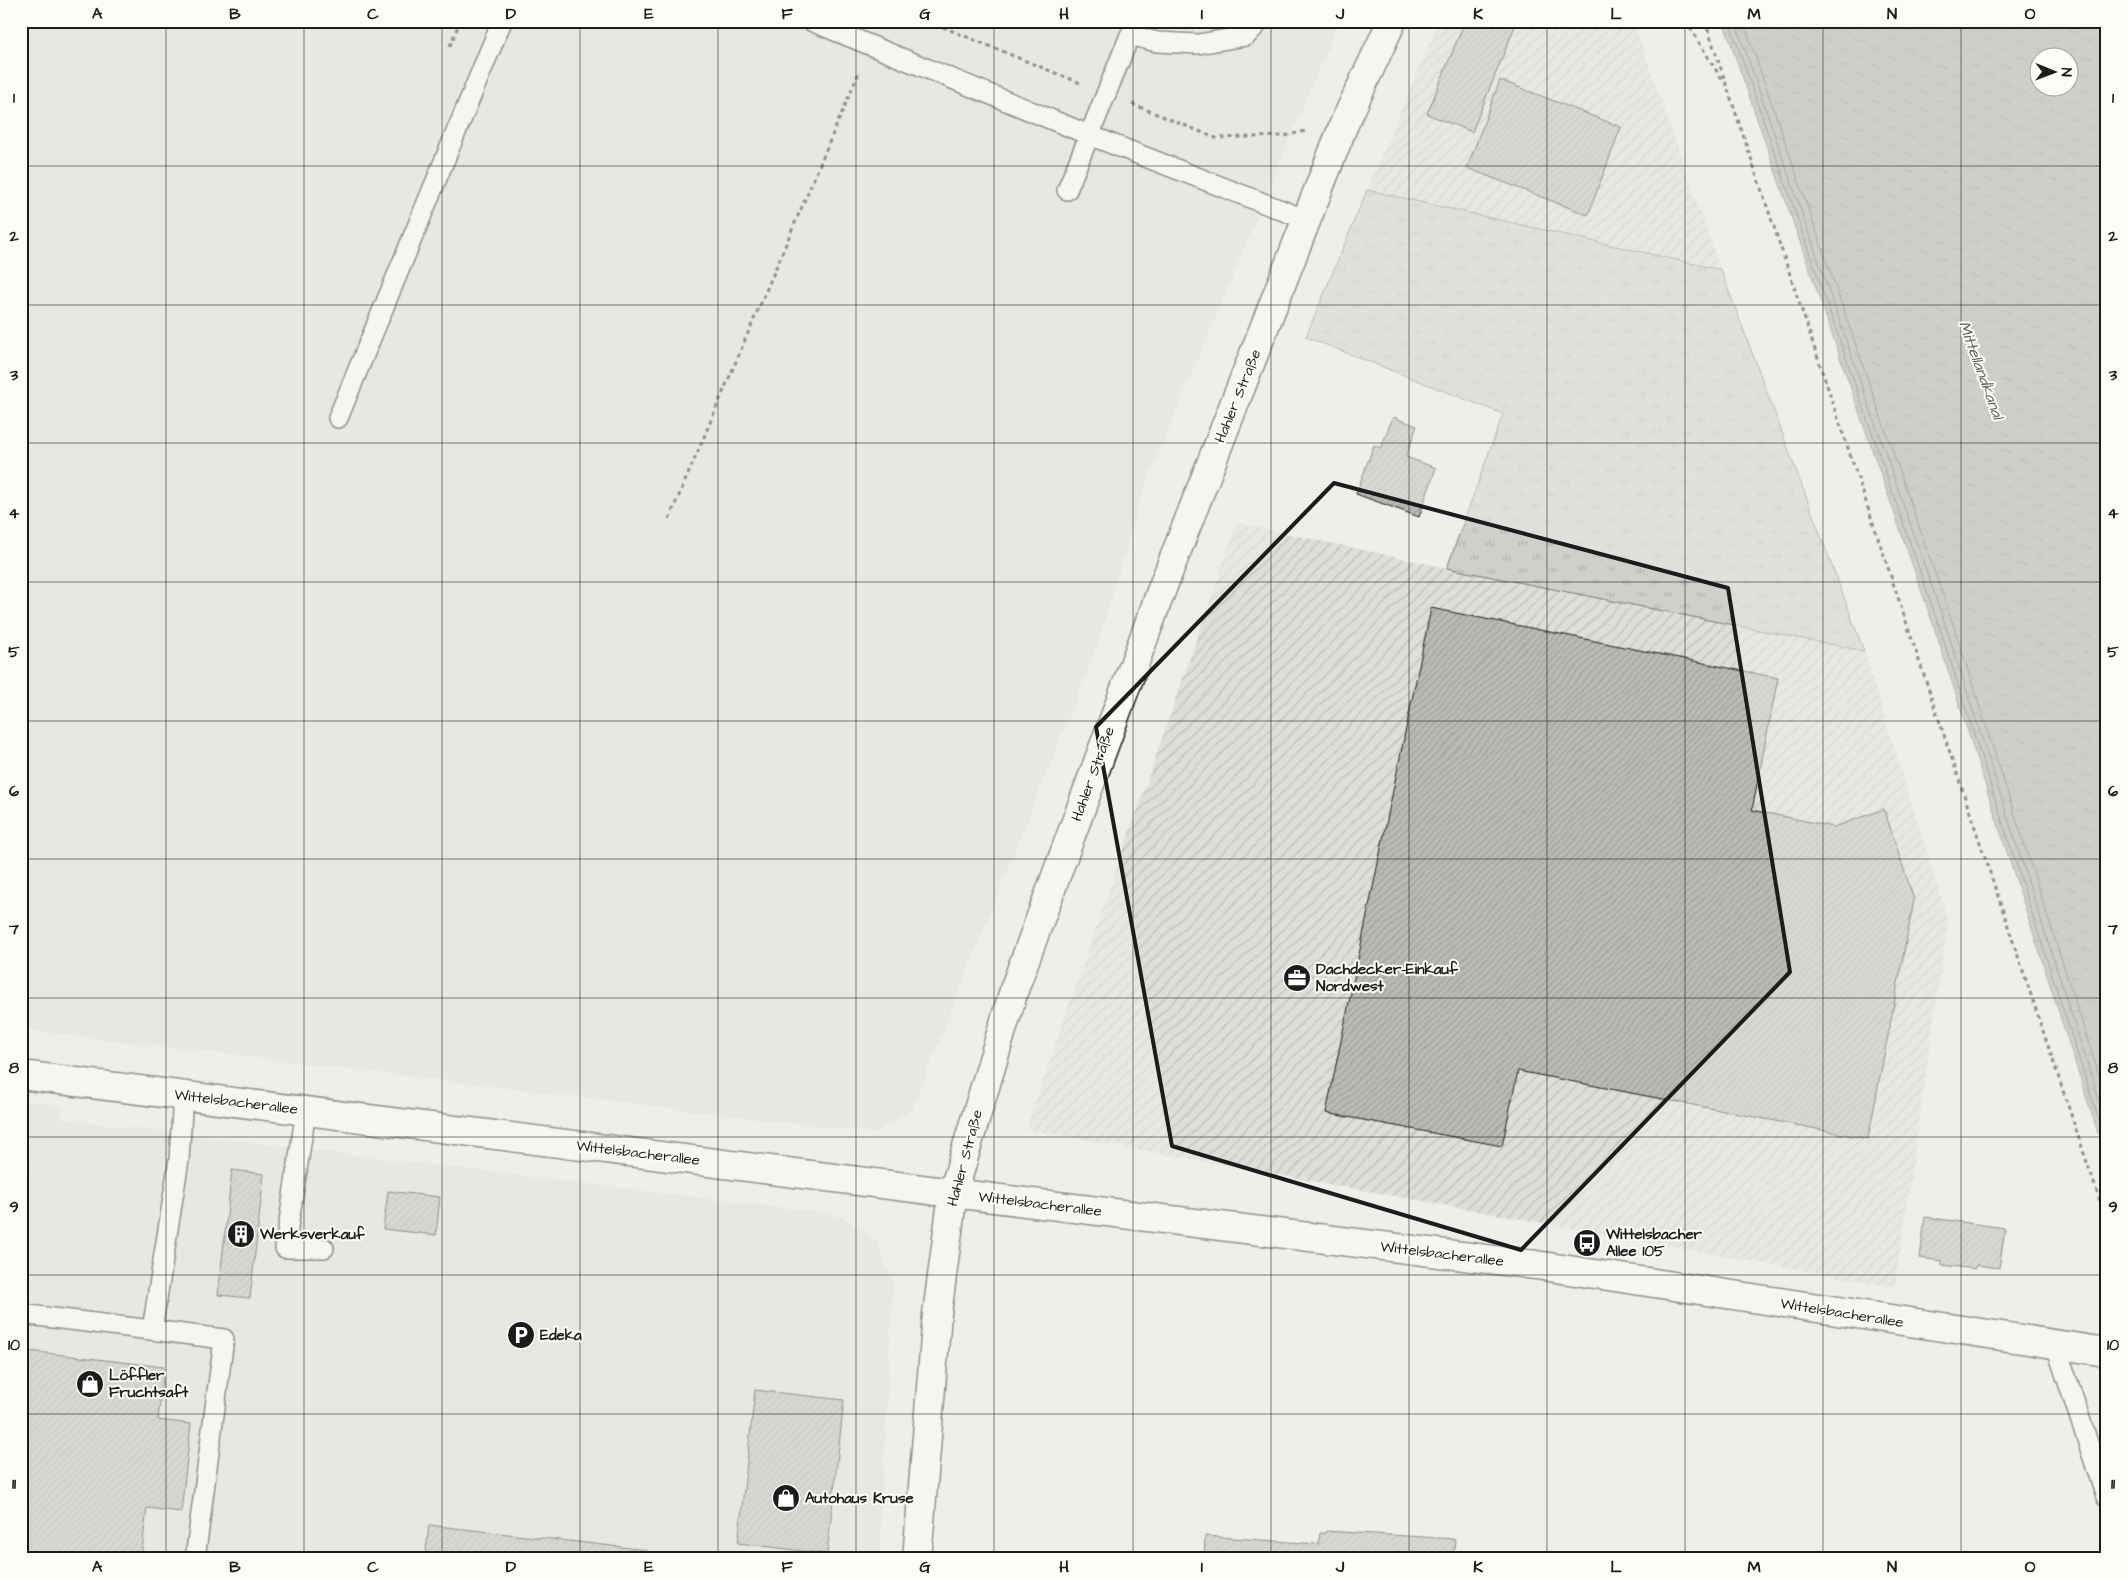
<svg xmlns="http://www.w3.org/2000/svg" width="2127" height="1580" viewBox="0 0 2127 1580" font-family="'Architects Daughter',sans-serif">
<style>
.built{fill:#e0deda}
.industrial{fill:url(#industrial-furrows)}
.grass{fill:url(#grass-tufts);stroke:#767674}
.water{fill:url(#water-ripples);stroke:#706f6d;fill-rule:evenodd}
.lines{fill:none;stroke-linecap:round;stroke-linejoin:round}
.shore{stroke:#545452;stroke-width:1}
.building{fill:url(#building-hatch);stroke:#1c1c1c}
.service-casing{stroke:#1c1c1c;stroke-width:22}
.minor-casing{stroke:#1c1c1c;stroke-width:31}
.tertiary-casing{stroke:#1c1c1c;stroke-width:31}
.path{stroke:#1c1c1c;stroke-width:3;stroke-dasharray:4 4;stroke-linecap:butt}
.service{stroke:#fdfcf7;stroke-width:19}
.minor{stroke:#fdfcf7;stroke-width:28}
.tertiary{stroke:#fdfcf7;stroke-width:28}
.marked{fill:none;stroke:#1c1c1c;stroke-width:4;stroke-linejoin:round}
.grid{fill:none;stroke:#1c1c1c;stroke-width:1;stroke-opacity:0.55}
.labels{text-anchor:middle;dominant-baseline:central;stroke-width:4;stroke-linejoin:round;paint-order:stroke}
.street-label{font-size:15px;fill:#1c1c1c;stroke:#fdfcf7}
.poi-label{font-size:15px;font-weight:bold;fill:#1c1c1c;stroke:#fdfcf7;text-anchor:start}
.water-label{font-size:16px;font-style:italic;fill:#5b5b59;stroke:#fdfcf7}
.neatline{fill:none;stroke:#1c1c1c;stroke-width:2}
.grid-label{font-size:16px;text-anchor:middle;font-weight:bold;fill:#1c1c1c}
</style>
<defs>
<pattern id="industrial-furrows" width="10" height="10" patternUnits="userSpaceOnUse" patternTransform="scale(1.25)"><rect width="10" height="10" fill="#e0deda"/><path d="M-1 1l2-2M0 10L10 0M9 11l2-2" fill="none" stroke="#c0beba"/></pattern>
<pattern id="grass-tufts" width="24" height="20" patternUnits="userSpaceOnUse" patternTransform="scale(1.25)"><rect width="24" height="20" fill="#d0cfcc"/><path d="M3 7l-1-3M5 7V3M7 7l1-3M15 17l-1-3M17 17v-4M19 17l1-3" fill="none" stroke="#b2b1af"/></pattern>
<pattern id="water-ripples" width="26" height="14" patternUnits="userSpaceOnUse" patternTransform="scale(1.25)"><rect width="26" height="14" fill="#a8a7a3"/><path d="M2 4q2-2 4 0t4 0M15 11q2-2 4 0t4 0" fill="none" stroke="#888784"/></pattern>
<pattern id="building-hatch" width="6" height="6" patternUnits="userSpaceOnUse" patternTransform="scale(1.25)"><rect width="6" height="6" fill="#bbbab6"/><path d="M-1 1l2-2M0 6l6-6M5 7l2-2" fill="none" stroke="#a09f9c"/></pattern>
</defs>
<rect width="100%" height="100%" fill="#f0eeea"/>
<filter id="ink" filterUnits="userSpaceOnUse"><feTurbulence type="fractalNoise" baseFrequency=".02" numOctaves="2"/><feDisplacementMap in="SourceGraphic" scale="10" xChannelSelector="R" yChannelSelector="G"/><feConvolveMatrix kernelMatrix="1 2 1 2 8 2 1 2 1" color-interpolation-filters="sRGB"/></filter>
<g filter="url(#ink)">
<path class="built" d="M21,21H1339L1142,494L1097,647L912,1109L875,1133L21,1029Z
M21,1100L62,1105V1119L817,1212L845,1218L876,1240L893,1282L879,1559H21Z"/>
<path class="industrial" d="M1439,21H1633L1721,270L1367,190Z
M1237,523L1447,568L1864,651L1948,921L1895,1287L1026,1129Z"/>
<path class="grass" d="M1367,190L1721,270L1864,651L1447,568L1503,414L1306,337Z"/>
<path class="water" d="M1723,21H2106V1158L1936,633ZM2040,58H2070V88H2040Z"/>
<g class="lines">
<path class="shore" d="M1729,21L1941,632L2106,1142
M1735,21L1947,630L2106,1121
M1743,21L1954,627L2106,1097"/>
</g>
<path class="building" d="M1465,21H1517L1472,132L1427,114Z
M1500,80L1621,127L1588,215L1467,168Z
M1393,417L1417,426L1406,457L1436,468L1419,517L1356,494L1374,445L1381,448Z
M1431,608L1778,678L1752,810L1834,827L1884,809L1914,900L1868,1139L1518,1071L1502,1146L1326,1113Z
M21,1161L29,1162L21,1231Z
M232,1170L264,1174L250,1298L218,1295Z
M388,1191L440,1197L436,1235L383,1229Z
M1925,1217L2005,1228L1999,1268L1976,1265L1975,1269L1942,1265V1261L1920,1258Z
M21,1350L164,1367L158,1420L191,1424L181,1512L147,1508L141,1559H21Z
M755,1390L844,1400L827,1554L738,1543Z
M429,1525L647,1550L646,1559H425Z
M1326,1531L1455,1539L1453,1559H1204L1205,1536L1318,1544L1320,1533H1325Z"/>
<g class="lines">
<g class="service-casing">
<path id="service" d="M811,21L1089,135L1307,220
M1067,190L1130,35L1157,42L1198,44L1246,36L1260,21
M338,418L502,21
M306,1111L285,1248H324
M21,1314L224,1339L195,1559
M152,1330L179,1160L183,1095
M2056,1346L2106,1497"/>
</g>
<g class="minor-casing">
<path id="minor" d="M953,1193L1536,1265L2106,1352"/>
</g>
<g class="tertiary-casing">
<path id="tertiary" d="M21,1075L953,1193
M917,1559L937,1314L953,1193L1015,987L1163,586L1344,124L1392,21"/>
</g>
<path class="path" d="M928,21L1080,83
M1686,21L1722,80
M1705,21L2106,1219
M450,46L460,21
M1132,104L1216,138L1284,136L1306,131
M669,519L860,70"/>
<use href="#service" class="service"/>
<use href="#minor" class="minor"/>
<use href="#tertiary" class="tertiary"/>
</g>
</g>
<path d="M0 0H2127V1580H0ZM1334,483L1728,588L1790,972L1521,1250L1172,1146L1096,727Z" fill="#f0eeea" fill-opacity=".55" fill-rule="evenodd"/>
<path class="marked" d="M1334,483L1728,588L1790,972L1521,1250L1172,1146L1096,727Z"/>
<path class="grid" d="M166,21V1559M304,21V1559M442,21V1559M580,21V1559M718,21V1559M856,21V1559M994,21V1559M1133,21V1559M1271,21V1559M1409,21V1559M1547,21V1559M1685,21V1559M1823,21V1559M1961,21V1559M21,166H2106M21,305H2106M21,443H2106M21,582H2106M21,721H2106M21,859H2106M21,998H2106M21,1137H2106M21,1275H2106M21,1414H2106"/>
<defs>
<g id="office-disc" transform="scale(1.4375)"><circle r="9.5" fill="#1c1c1c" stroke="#fdfcf7"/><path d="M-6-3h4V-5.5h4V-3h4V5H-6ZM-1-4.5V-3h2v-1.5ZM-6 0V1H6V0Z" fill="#fff"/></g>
<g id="building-disc" transform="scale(1.4375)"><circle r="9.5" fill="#1c1c1c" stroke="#fdfcf7"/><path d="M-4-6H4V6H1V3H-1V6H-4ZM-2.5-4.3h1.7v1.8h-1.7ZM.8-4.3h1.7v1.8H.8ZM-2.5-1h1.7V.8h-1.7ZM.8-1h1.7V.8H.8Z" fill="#fff"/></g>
<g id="bus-disc" transform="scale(1.4375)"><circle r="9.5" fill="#1c1c1c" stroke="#fdfcf7"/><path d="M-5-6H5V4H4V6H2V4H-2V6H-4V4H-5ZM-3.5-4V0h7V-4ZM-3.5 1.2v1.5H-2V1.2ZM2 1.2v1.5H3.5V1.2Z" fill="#fff"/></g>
<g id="parking-disc" transform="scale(1.4375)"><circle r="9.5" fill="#1c1c1c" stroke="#fdfcf7"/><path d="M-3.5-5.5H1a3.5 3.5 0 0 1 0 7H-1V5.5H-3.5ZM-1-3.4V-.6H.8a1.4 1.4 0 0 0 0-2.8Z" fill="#fff"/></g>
<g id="shop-disc" transform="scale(1.4375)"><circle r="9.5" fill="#1c1c1c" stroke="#fdfcf7"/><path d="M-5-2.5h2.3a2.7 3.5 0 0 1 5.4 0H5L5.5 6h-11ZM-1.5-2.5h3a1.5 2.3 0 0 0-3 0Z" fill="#fff"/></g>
</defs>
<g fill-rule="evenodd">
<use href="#office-disc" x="1297" y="978"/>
<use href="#building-disc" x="241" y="1234"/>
<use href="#bus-disc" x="1587" y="1243"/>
<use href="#parking-disc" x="521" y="1335"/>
<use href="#shop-disc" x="90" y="1384"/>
<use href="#shop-disc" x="786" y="1498"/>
</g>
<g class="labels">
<g class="street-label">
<text transform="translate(1238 396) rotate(-68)">Hahler Straße</text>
<text transform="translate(1093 774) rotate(-70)">Hahler Straße</text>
<text transform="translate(236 1102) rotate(7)">Wittelsbacherallee</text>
<text transform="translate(638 1153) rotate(7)">Wittelsbacherallee</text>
<text transform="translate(965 1158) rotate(-75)">Hahler Straße</text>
<text transform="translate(1040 1204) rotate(7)">Wittelsbacherallee</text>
<text transform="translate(1442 1254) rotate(7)">Wittelsbacherallee</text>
<text transform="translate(1842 1313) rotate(9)">Wittelsbacherallee</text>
</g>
<g class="poi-label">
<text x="1316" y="969">Dachdecker-Einkauf<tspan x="1316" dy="17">Nordwest</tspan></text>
<text x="260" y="1234">Werksverkauf</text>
<text x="1606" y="1234">Wittelsbacher<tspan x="1606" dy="17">Allee 105</tspan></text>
<text x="540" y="1335">Edeka</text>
<text x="109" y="1375">Löffler<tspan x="109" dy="17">Fruchtsaft</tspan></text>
<text x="805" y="1498">Autohaus Kruse</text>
</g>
<g class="water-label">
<text transform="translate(1981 370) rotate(70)">Mittellandkanal</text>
</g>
</g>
<rect width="2127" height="1580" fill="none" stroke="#fdfcf7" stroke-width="55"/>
<g transform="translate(2054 72) rotate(91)"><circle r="24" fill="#fdfcf7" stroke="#a3a29f"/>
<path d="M0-4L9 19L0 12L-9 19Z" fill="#1c1c1c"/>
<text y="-8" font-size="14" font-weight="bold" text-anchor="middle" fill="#1c1c1c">N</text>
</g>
<rect x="28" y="28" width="2072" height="1524" class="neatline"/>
<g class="grid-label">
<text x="97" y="19">A</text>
<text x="235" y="19">B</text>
<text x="373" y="19">C</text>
<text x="511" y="19">D</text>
<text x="649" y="19">E</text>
<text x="787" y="19">F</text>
<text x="925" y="19">G</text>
<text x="1064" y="19">H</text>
<text x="1202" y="19">I</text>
<text x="1340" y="19">J</text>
<text x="1478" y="19">K</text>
<text x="1616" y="19">L</text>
<text x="1754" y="19">M</text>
<text x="1892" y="19">N</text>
<text x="2030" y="19">O</text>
<text x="14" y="103">1</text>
<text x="2113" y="103">1</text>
<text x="14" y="241">2</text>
<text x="2113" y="241">2</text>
<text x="14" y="380">3</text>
<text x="2113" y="380">3</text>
<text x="14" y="518">4</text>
<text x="2113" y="518">4</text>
<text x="14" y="657">5</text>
<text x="2113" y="657">5</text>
<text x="14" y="796">6</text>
<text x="2113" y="796">6</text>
<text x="14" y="934">7</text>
<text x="2113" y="934">7</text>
<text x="14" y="1073">8</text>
<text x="2113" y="1073">8</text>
<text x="14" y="1212">9</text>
<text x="2113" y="1212">9</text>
<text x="14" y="1350">10</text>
<text x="2113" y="1350">10</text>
<text x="14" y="1489">11</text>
<text x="2113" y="1489">11</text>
<text x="97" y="1572">A</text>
<text x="235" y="1572">B</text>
<text x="373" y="1572">C</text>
<text x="511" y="1572">D</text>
<text x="649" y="1572">E</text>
<text x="787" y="1572">F</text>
<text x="925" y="1572">G</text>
<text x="1064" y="1572">H</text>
<text x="1202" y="1572">I</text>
<text x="1340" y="1572">J</text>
<text x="1478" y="1572">K</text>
<text x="1616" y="1572">L</text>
<text x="1754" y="1572">M</text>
<text x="1892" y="1572">N</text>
<text x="2030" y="1572">O</text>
</g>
</svg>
